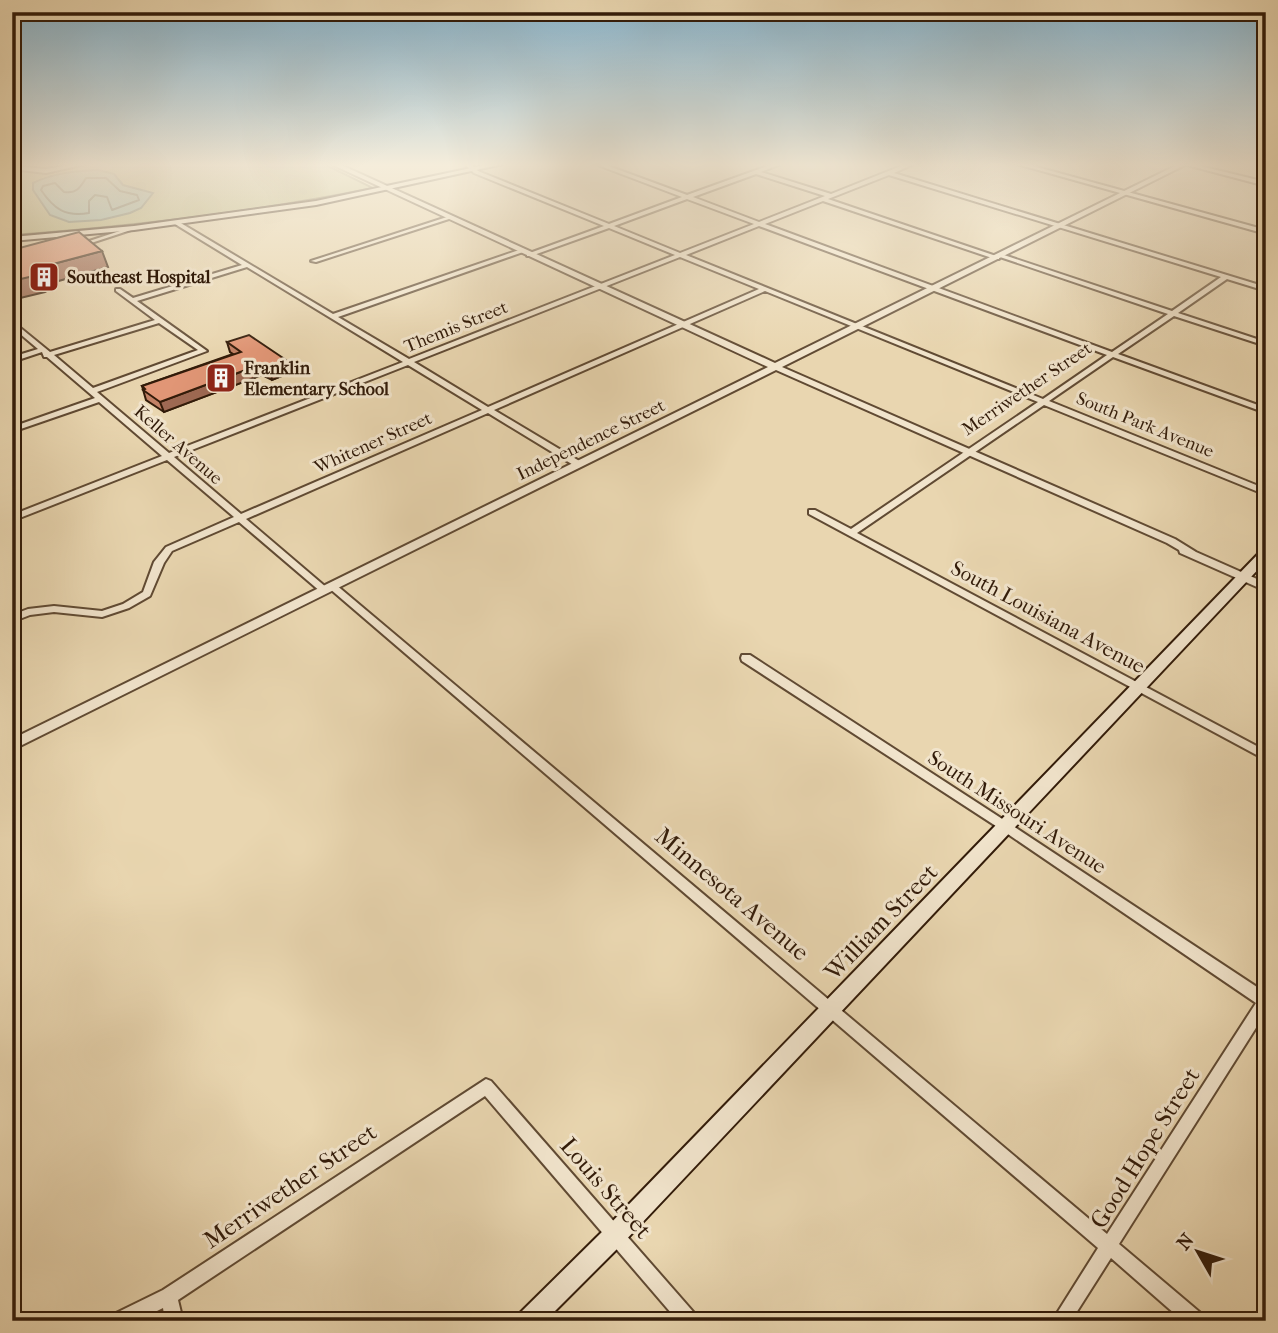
<svg xmlns="http://www.w3.org/2000/svg" width="1278" height="1333" viewBox="0 0 1278 1333" font-family="'IM FELL French Canon',serif">
<style>
.green{fill:#bebc86;stroke:#786c48;stroke-width:2}
.water{fill:#97b9ae;stroke:#6f7a6c;stroke-width:2}
.lines{fill:none;stroke-linecap:round;stroke-linejoin:round}
.shore{stroke:#646a5c;stroke-width:2}
.minor-casing{stroke:#604a33;stroke-width:4}
.tertiary-casing{stroke:#604a33;stroke-width:4}
.secondary-casing{stroke:#321b09;stroke-width:4}
.minor{fill:#f1e4cc;fill-rule:evenodd}
.tertiary{fill:#f1e4cc;fill-rule:evenodd}
.secondary{fill:#f1e4cc;fill-rule:evenodd}
.wall{fill:#c28165;stroke:#321b09;stroke-width:2}
.shaded-wall{fill:#9e6953;stroke:#321b09;stroke-width:2}
.building{fill:#e19676;stroke:#321b09;stroke-width:2}
.labels{text-anchor:middle;dominant-baseline:central;stroke-width:6;stroke-linejoin:round;paint-order:stroke}
.far-poi-label{font-size:18px;font-weight:bold;fill:#321b09;stroke:#f1e4cc;text-anchor:start}
.far-street-label{font-size:18px;fill:#321b09;stroke:#f1e4cc}
.street-label{font-size:21px;fill:#321b09;stroke:#f1e4cc}
.near-street-label{font-size:24px;fill:#321b09;stroke:#f1e4cc}
</style>
<rect width="100%" height="100%" fill="#e9d6b0"/>
<filter id="stains"><feTurbulence type="fractalNoise" baseFrequency=".00286" numOctaves="4"/><feColorMatrix values="0 0 0 0 .2 0 0 0 0 .09 0 0 0 0 .02 0 0 0 .5 -.17"/></filter>
<radialGradient id="worn" r=".72"><stop offset=".6" stop-color="#630" stop-opacity="0"/><stop offset="1" stop-color="#630" stop-opacity=".3"/></radialGradient>
<path class="green" d="M12,164H324L373,188C254,212 134,226 12,235Z"/>
<path class="water" d="M98,170L114,174L123,185L153,193L141,208L130,213L101,220L69,222L50,215L33,190V183C53,173 76,171 98,170Z"/>
<g class="lines">
<path class="shore" d="M86,178H106L120,191L137,195L139,200L112,210L107,197L95,195L89,201V213C65,217 54,209 41,190L43,186L55,183L64,192C76,194 80,188 86,178Z"/>
<g class="minor-casing">
<path id="minor" d="M75,164H86L46,173L12,169L14,166L46,169Z
M465,164H471L478,171L609,224L682,197L595,164H603L687,195L773,164H781L761,172L831,194L906,164H914L894,173L1266,287V291L1227,279L1178,313L1266,342V346L1174,316L1118,354L1266,408V413L1113,357L1049,401L1266,489V495L1044,405L857,533L1266,751V760L809,514V510H815L851,529L1038,402L765,291L494,410L581,462V466H575L488,413L246,519L327,588L329,590L327,592H321L239,522L172,551L164,563L150,596L129,608L102,617L54,612L30,615L12,622V615L28,609L54,606L102,611L123,604L143,592L154,562L166,547L234,517L167,460L12,521V515L162,456L99,402L12,432V427L95,398L47,357H44L42,352L12,362V357L38,349L12,327V321L50,352L155,320L116,291V289H120L133,298L242,265L175,224V222H179L333,314L519,250H523V252L338,317L409,359L675,255L609,228L531,256H527V254L604,226L474,173ZM756,174L825,196L759,222L693,197ZM889,175L1221,277L1172,311L1004,255H1000V257L1168,314L1112,352L765,224L823,201L995,259H999V257L828,199ZM687,199L754,224L680,253L614,226ZM759,226L1107,355L1043,399L686,255ZM680,257L759,289L488,407L414,362ZM247,267L403,362L169,453L97,392L207,351L137,301ZM159,323L198,350L93,388L54,355ZM408,365L482,410L241,514L174,457Z
M1017,164H1026L1266,230V234Z
M1183,164H1192L1266,182V186Z
M12,196L15,198V200H12Z
M447,217L452,218L316,262L311,261Z
M132,227L137,228L82,246L77,245Z
M332,583L335,584L1107,1234L1256,1003L1002,830L742,661L741,658L742,655H750L1010,824L1266,993V1012L1119,1244L1203,1315L1206,1321H1183L1111,1258L1071,1321H1052L1098,1248L329,588L327,586Z
M486,1079L491,1081L696,1315L699,1321H678L485,1096L178,1300L183,1321H165L163,1308L137,1321H109L112,1315L163,1290Z"/>
</g>
<g class="tertiary-casing">
<path id="tertiary" d="M331,164H339L775,363L1179,164H1187L782,367L1175,539L1196,552L1266,583V591L1180,553L1179,550L1167,543L776,370L12,750V739L768,367Z"/>
</g>
<g class="secondary-casing">
<path id="secondary" d="M490,164H503L316,205L134,230L12,241V237L134,226L316,201Z
M1266,549V561L622,1244L545,1321H516L520,1313L606,1228L1262,550Z"/>
</g>
<use href="#minor" class="minor"/>
<use href="#tertiary" class="tertiary"/>
<use href="#secondary" class="secondary"/>
</g>
<path class="wall" d="M227,342L289,362L292,372L272,380L262,375L164,412L146,400L142,386L233,354L230,352Z"/>
<path class="shaded-wall" d="M102,251L108,267L48,284L50,289L45,292L12,300V281L38,268Z
M289,362L292,372L272,380L270,370Z
M259,365L262,375L164,412L160,402Z"/>
<path class="building" d="M79,232L102,251L38,268L43,272L38,275L12,281V250Z
M249,335L289,362L270,370L259,365L160,402L143,390L145,389L142,386L241,352L227,342Z"/>
<linearGradient id="sky" x2="0" y2="1"><stop stop-color="#87b6d1"/><stop offset="0.47" stop-color="#f5eddb"/><stop offset="1" stop-color="#f5eddb" stop-opacity="0"/></linearGradient>
<rect width="1278" height="351" fill="url(#sky)"/>
<defs>
<g id="building-square" transform="scale(1.575)"><rect x="-9" y="-9" width="18" height="18" rx="4" fill="#8f2418" stroke="#f1e4cc"/><path d="M-4-6H4V6H1V3H-1V6H-4ZM-2.5-4.3h1.7v1.8h-1.7ZM.8-4.3h1.7v1.8H.8ZM-2.5-1h1.7V.8h-1.7ZM.8-1h1.7V.8H.8Z" fill="#fff"/></g>
</defs>
<g fill-rule="evenodd">
<use href="#building-square" x="44" y="277"/>
<use href="#building-square" x="221" y="378"/>
</g>
<g class="labels">
<g class="far-poi-label">
<text x="67" y="277">Southeast Hospital</text>
<text x="244" y="368">Franklin<tspan x="244" dy="21">Elementary School</tspan></text>
</g>
<g class="far-street-label">
<text transform="translate(456 327) rotate(-22)">Themis Street</text>
<text transform="translate(1027 389) rotate(-34)">Merriwether Street</text>
<text transform="translate(1145 425) rotate(22)">South Park Avenue</text>
<text transform="translate(591 440) rotate(-26)">Independence Street</text>
<text transform="translate(373 443) rotate(-24)">Whitener Street</text>
<text transform="translate(178 445) rotate(41)">Keller Avenue</text>
</g>
<g class="street-label">
<text transform="translate(1048 617) rotate(28)">South Louisiana Avenue</text>
<text transform="translate(1017 812) rotate(33)">South Missouri Avenue</text>
</g>
<g class="near-street-label">
<text transform="translate(732 894) rotate(40)">Minnesota Avenue</text>
<text transform="translate(881 922) rotate(-46)">William Street</text>
<text transform="translate(1145 1148) rotate(-58)">Good Hope Street</text>
<text transform="translate(290 1186) rotate(-34)">Merriwether Street</text>
<text transform="translate(606 1188) rotate(49)">Louis Street</text>
</g>
</g>
<rect width="1278" height="1333" fill="none" stroke="#e9d6b0" stroke-width="42"/>
<rect x="14" y="14" width="1250" height="1305" fill="none" stroke="#321b09" stroke-width="3.5"/>
<rect x="21" y="21" width="1236" height="1291" fill="none" stroke="#321b09" stroke-width="2"/>
<g transform="translate(1198 1252) rotate(309)" stroke="#f1e4cc" stroke-width="5" paint-order="stroke">
<path d="M0-5L12 26L0 18L-12 26Z" fill="#321b09"/>
<text y="-10" font-size="19" font-weight="bold" text-anchor="middle" fill="#321b09">N</text>
</g>
<rect width="100%" height="100%" filter="url(#stains)"/>
<rect width="100%" height="100%" fill="url(#worn)"/>
</svg>
